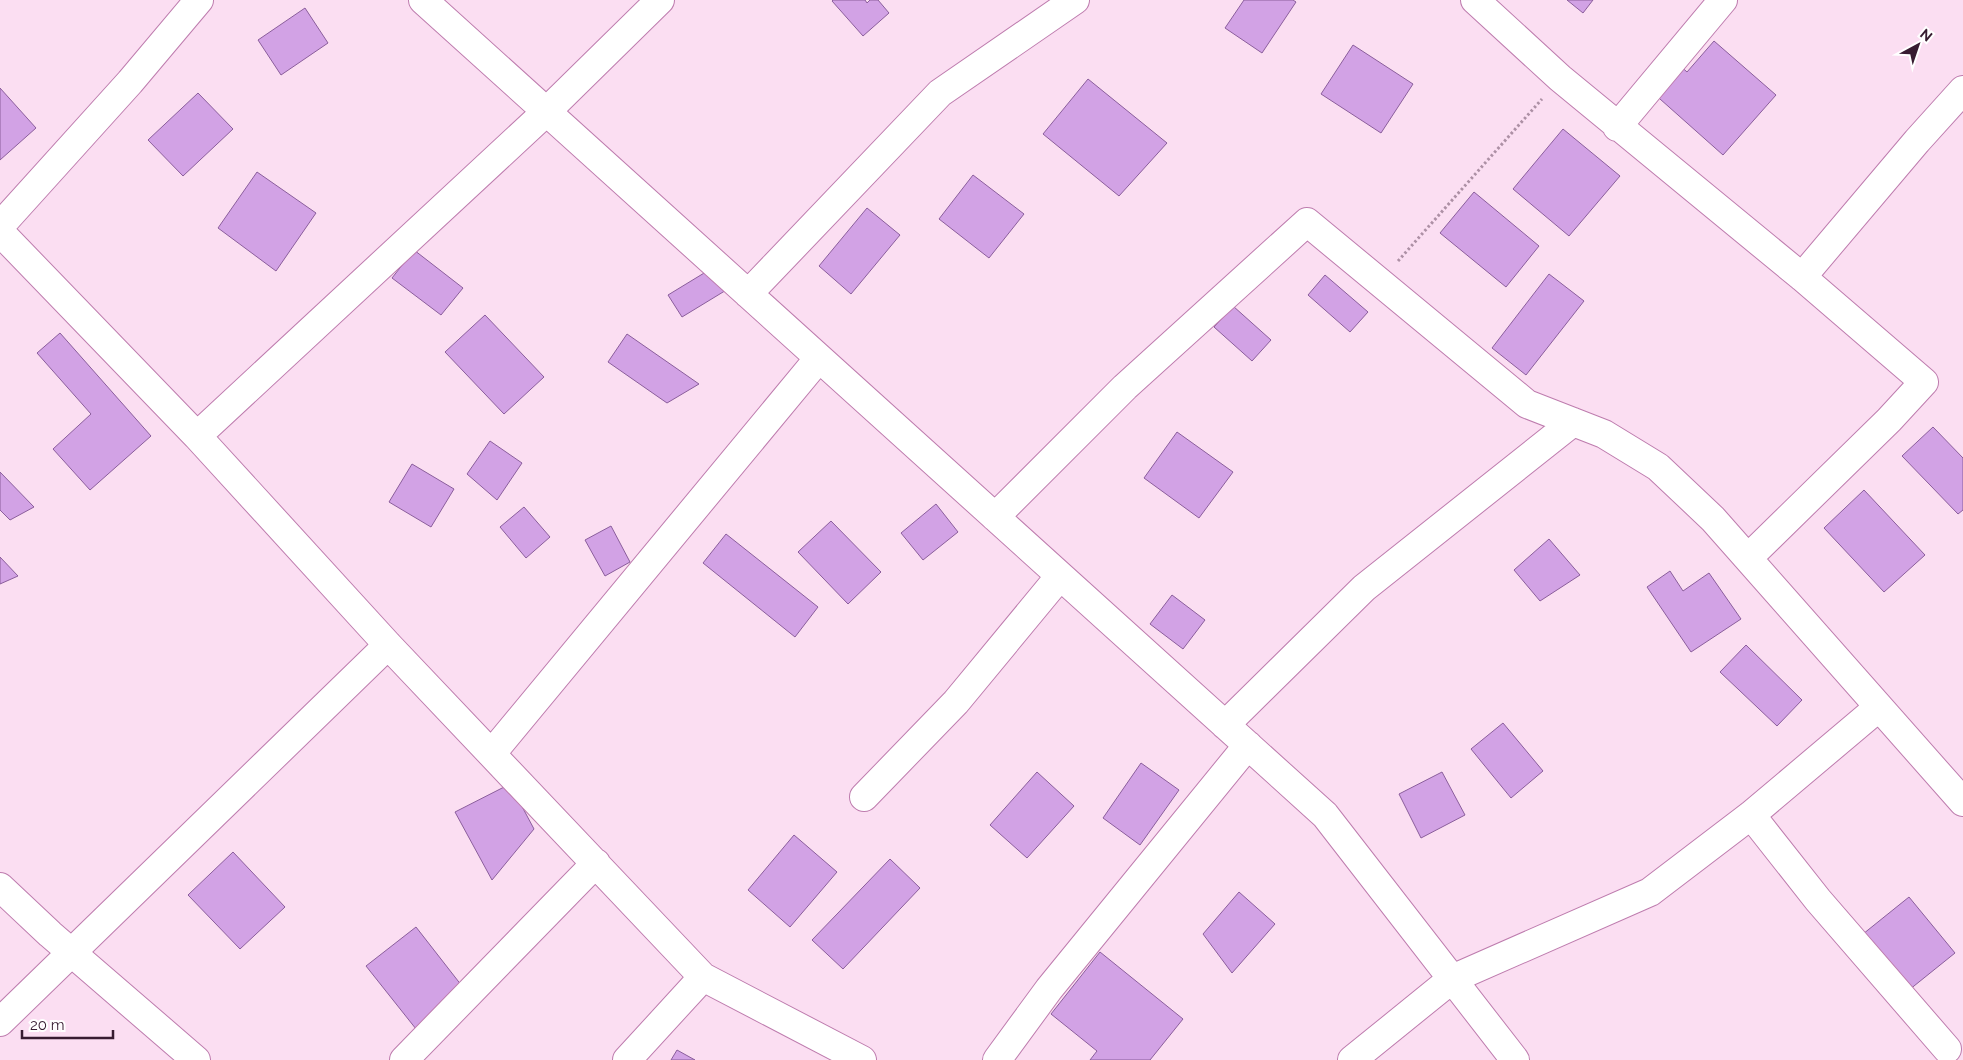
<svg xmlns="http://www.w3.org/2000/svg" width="1963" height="1060" viewBox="0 0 1963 1060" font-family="Raleway,sans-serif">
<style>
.building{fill:#d2a2e5;stroke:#8b5e9c}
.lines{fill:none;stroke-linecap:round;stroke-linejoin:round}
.minor-casing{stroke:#be7cae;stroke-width:30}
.path{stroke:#ad90a5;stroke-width:3;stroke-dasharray:2.5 2.5;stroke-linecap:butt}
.minor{stroke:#fff;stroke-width:28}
</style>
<rect width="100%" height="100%" fill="#fbdef2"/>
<path class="building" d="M833,0H865L867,3L870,0H878L889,13L863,36L832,1Z
M1244,0H1293L1296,2L1262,53L1225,28Z
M1567,0H1593L1583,13Z
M305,8L328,43L281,75L258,40Z
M1714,41L1776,95L1723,155L1651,91L1676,62L1687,72Z
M1353,45L1413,84L1381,133L1321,94Z
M1088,79L1167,143L1119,196L1043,134Z
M0,88L36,128L0,160Z
M198,93L233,129L183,176L148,140Z
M1563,129L1620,176L1569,236L1513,189Z
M257,172L316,213L276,271L218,228Z
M973,175L1024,214L989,258L939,219Z
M1474,192L1539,246L1506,287L1440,233Z
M867,208L900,235L851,294L819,266Z
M414,250L463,288L441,315L392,278Z
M714,267L728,289L682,317L668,295Z
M1549,274L1584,301L1526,375L1492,348Z
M1325,275L1368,312L1350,332L1308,295Z
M1233,306L1271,340L1252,361L1214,327Z
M485,315L544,377L504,414L445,352Z
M60,333L151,436L90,490L53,449L91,414L37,353Z
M627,334L699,384L667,403L608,362Z
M1933,427L1963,458V510L1958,514L1902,456Z
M1177,432L1233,472L1199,518L1144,478Z
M490,441L522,463L497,500L467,474Z
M412,464L454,489L431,527L389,502Z
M0,472L34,507L10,520L0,510Z
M1864,490L1925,555L1884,592L1824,528Z
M936,504L958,532L923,560L901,533Z
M524,507L550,537L526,558L500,527Z
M831,521L881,572L848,604L798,552Z
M611,526L630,562L605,576L585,540Z
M726,534L818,607L795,637L703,563Z
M1549,539L1580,575L1540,601L1514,570Z
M0,557L18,576L0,584Z
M1670,571L1683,591L1709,573L1741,619L1691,652L1647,587Z
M1172,595L1205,620L1183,649L1150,624Z
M1746,645L1802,700L1777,726L1720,672Z
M1503,723L1543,771L1511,798L1471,749Z
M1141,763L1179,790L1140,845L1103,818Z
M1037,772L1074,806L1027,858L990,825Z
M1442,772L1465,815L1421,838L1399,794Z
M510,784L534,829L492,880L455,812Z
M794,835L837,872L790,927L748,890Z
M233,852L285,907L240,949L188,895Z
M890,859L920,888L843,969L812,940Z
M1239,892L1275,924L1232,973L1203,934Z
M1909,897L1955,953L1909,990L1863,934Z
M416,927L469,995L420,1034L366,966Z
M1100,952L1183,1019L1150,1060H1090L1097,1051L1051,1014Z
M677,1050L695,1060H671Z"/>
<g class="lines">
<g class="minor-casing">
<path id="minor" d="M423,0L1325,815L1515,1060
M1475,0L1560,78L1802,277L1924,382L1889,420L1748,558
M1617,127L1723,0
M0,226L130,82L199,0
M0,232L197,436L388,645L703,977L862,1060
M1802,277L1917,141L1963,90
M748,294L940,93L1075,0
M197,436L546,112L660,0
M995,517L1125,387L1307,222L1527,404L1604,434L1658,467L1713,519L1963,802
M1225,725L1364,588L1573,422
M492,753L819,358
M864,797L956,702L1060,576
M1751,815L1818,900L1947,1049
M0,887L50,934L196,1060
M0,1022L388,645
M404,1060L596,863
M627,1060L703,977
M997,1060L1049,989L1248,745
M1352,1060L1452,979L1650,892L1751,815L1879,707"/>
</g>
<path class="path" d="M1398,261L1542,99"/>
<use href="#minor" class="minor"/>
</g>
<g transform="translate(1918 45) rotate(40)" stroke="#ffffff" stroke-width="4" paint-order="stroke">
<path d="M0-4L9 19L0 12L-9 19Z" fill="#371c31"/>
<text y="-8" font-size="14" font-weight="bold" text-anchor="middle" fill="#371c31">N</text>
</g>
<path d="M22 1030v8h91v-8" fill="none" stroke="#371c31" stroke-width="2.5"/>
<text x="30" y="1030" font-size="15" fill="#371c31" stroke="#ffffff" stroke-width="4" paint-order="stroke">20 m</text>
</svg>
